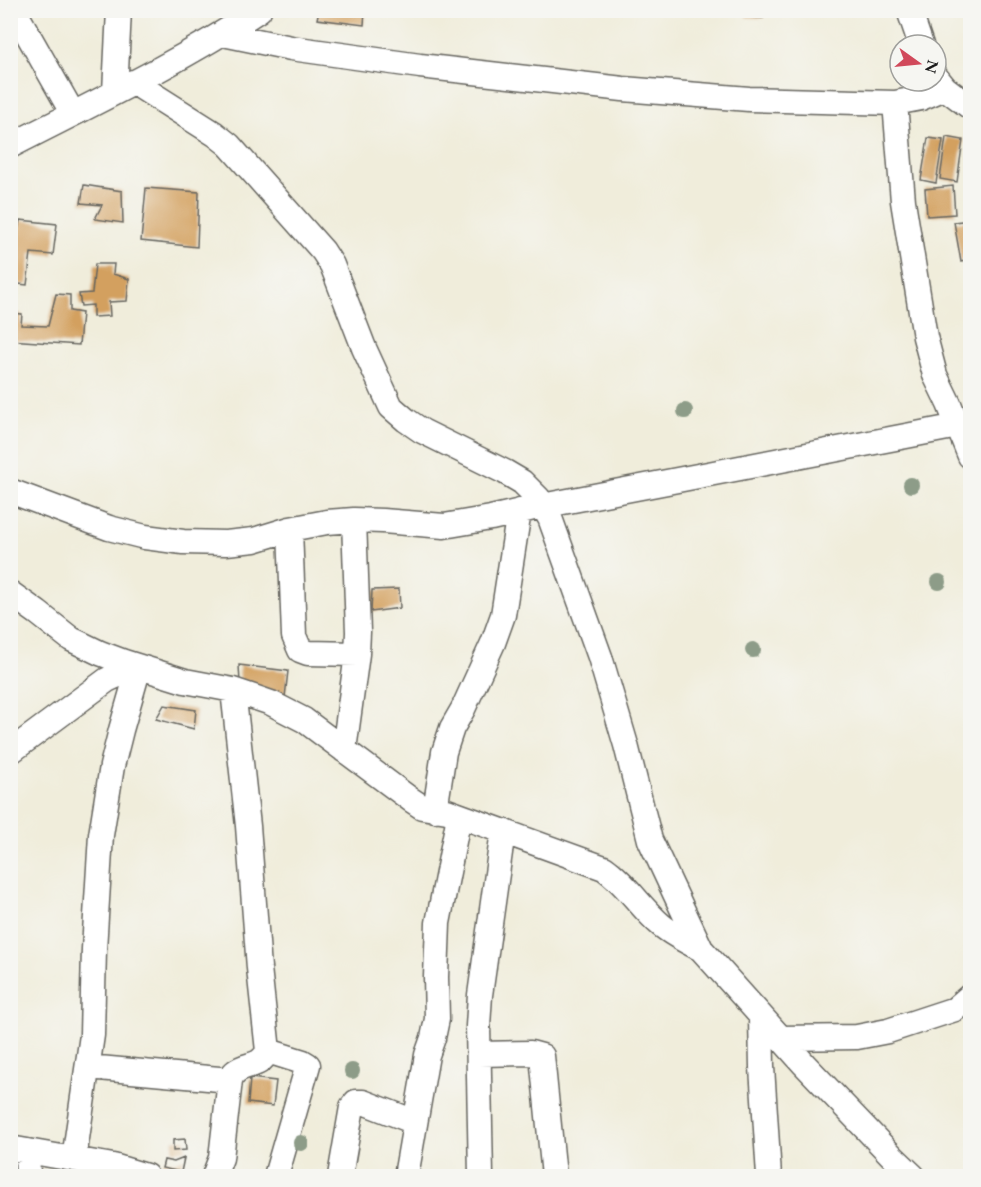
<svg xmlns="http://www.w3.org/2000/svg" width="981" height="1187" viewBox="0 0 981 1187" font-family="'EB Garamond',serif">
<style>
.building{fill:#d3a05f}
.lines{fill:none;stroke-linecap:round;stroke-linejoin:round}
.street-casing{stroke:#66655f;stroke-width:27}
.street{stroke:#fff;stroke-width:24}
.tree{fill:#8d9c88}
</style>
<rect width="100%" height="100%" fill="#f6f6f2"/>
<filter id="ink" filterUnits="userSpaceOnUse"><feTurbulence type="fractalNoise" baseFrequency=".0167" numOctaves="2"/><feDisplacementMap in="SourceGraphic" scale="12" xChannelSelector="R" yChannelSelector="G"/><feConvolveMatrix kernelMatrix="1 2 1 2 8 2 1 2 1" color-interpolation-filters="sRGB"/></filter>
<filter id="wash" filterUnits="userSpaceOnUse"><feTurbulence type="fractalNoise" baseFrequency=".008" numOctaves="4" result="noise"/><feDisplacementMap in="SourceGraphic" scale="24" xChannelSelector="R" yChannelSelector="G"/><feGaussianBlur stdDeviation="1.35" result="paint"/><feColorMatrix in="noise" values="0 0 0 0 0 0 0 0 0 0 0 0 0 0 0 0 0 1.4 0 .05"/><feComposite in="paint" operator="in"/></filter>
<g filter="url(#wash)">
<rect width="100%" height="100%" fill="#f0eddb"/>
<g id="blocks">
<path class="building" d="M319,10H365L364,25L317,19Z
M746,10H764L763,18L746,17Z
M946,137L963,140L957,182L940,179Z
M928,138L943,140L936,183L921,180Z
M84,185L122,191L123,223L95,219L102,205L81,203Z
M953,186L955,214L927,216L925,189Z
M146,188L199,192L197,247L141,241Z
M20,220L57,224L53,255L31,253L27,285L10,283V269Z
M970,220V259L961,262L954,222Z
M95,264H114L113,274L129,279L127,301L109,302L110,316L93,317V305L81,306L79,294L92,293Z
M56,294L70,295V311L82,313L79,345L10,340L12,313L22,314L21,325L48,326Z
M399,589L400,608L371,612L372,590Z
M239,665L288,671L285,697L240,683Z
M164,705L196,710L194,729L156,719Z
M250,1078L276,1081L273,1106L248,1103Z
M185,1139L186,1150L173,1151V1140Z
M184,1158L181,1172L162,1168L164,1160L174,1162Z"/>
</g>
</g>
<g filter="url(#ink)">
<use href="#blocks" fill-opacity="0" stroke="#66655f" stroke-width="1.5"/>
<g class="lines">
<g class="street-casing">
<path id="street" d="M14,10L73,114
M909,10L921,45
M223,34L291,48L420,66L623,89L749,99L895,103L921,98L945,88
M936,77L945,88L970,107
M133,82L215,134L229,145L323,251L332,265L364,348L391,407L406,420L422,431L505,472L522,482L538,498L550,518L600,657L626,745L650,840L701,949L804,1064L894,1158L913,1176
M115,92L119,10
M895,103L903,201L925,337L935,375L949,404L970,456
M10,146C94,103 180,62 259,10
M10,491L109,528L145,537L183,542L226,543L254,540L290,529L327,522L354,520L383,521L444,526L491,518L542,506L958,426L970,428
M290,529L294,636L300,650L308,653L357,654
M10,593L38,613L71,639L100,653L124,662L185,681L233,690L271,703L304,720L410,799L422,807L447,811L604,868C626,883 640,907 661,925C673,935 687,942 701,949
M344,750L357,654L358,632L354,520
M10,752L107,680L120,674L137,673
M435,810L444,752L452,728L463,709L493,643L503,615L519,511
M761,1017L762,1067L769,1176
M780,1038L857,1037L888,1031L955,1009L970,996
M268,1051L303,1062L308,1065L276,1176
M479,1054L531,1053L542,1056L554,1176
M88,1067L230,1080
M10,1148L113,1166L146,1176
M27,1151L28,1176
M74,1159L92,1035L94,949L101,835L112,766L121,730L139,667
M214,1176L221,1158L230,1080C231,1078 233,1073 235,1072C247,1062 259,1069 268,1051L259,968L248,826L233,690
M340,1176L352,1107L356,1102H363L415,1122
M406,1176L427,1055L433,1038L437,1019L436,977L438,923L459,816
M481,1176L478,1026L480,995L503,831"/>
</g>
<use href="#street" class="street"/>
</g>
<g class="tree">
<circle cx="685" cy="411" r="8"/>
<circle cx="911" cy="485" r="8"/>
<circle cx="939" cy="582" r="8"/>
<circle cx="753" cy="650" r="8"/>
<circle cx="352" cy="1071" r="8"/>
<circle cx="301" cy="1143" r="8"/>
</g>
</g>
<rect width="981" height="1187" fill="none" stroke="#f6f6f2" stroke-width="36"/>
<g transform="translate(918 63) rotate(105)"><circle r="28" fill="#f6f6f2" stroke="#9f9f9c" stroke-width="1.5"/>
<path d="M0-4.5L10 22L0 15L-10 22Z" fill="#d1495b"/>
<text y="-9" font-size="16" font-weight="bold" text-anchor="middle" fill="#1c1c1c">N</text>
</g>
</svg>
